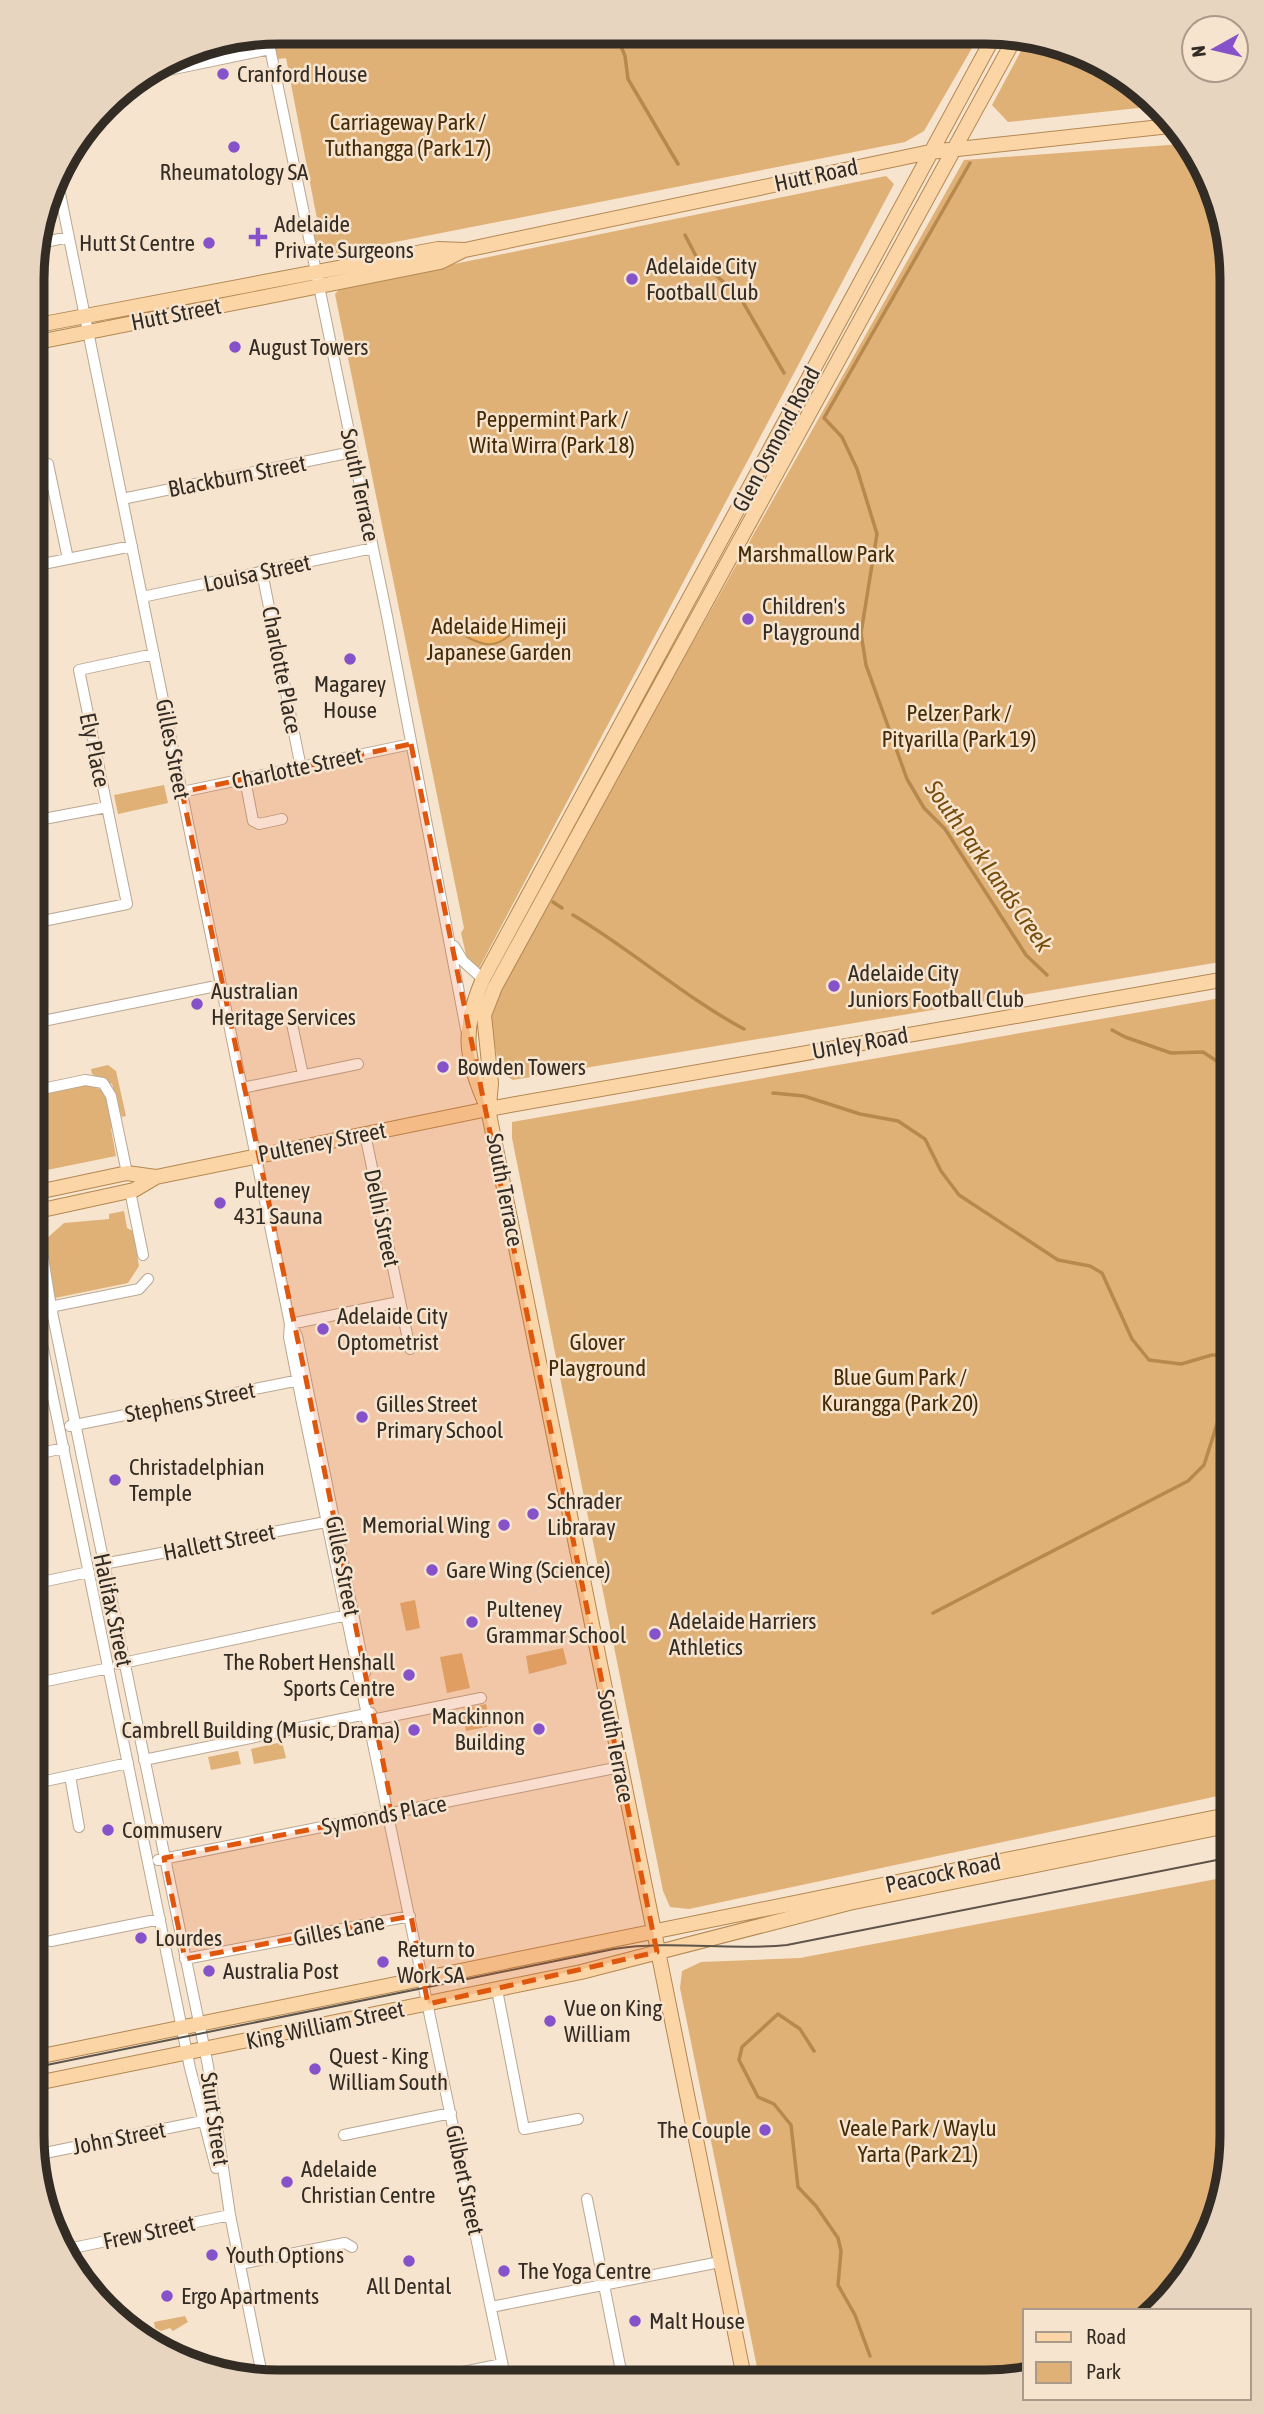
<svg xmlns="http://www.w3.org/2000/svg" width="1264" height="2414" viewBox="0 0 1264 2414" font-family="'Asap Condensed',sans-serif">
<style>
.green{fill:#e0b177}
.water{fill:#f1b15e;stroke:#b8894d;stroke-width:2}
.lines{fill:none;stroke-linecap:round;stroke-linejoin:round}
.stream{stroke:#b8894d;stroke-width:3.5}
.minor-casing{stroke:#b9a792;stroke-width:12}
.major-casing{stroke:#b38852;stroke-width:16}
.minor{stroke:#fff;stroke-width:10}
.major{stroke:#fbd5a6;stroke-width:14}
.tram{stroke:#5e5449;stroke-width:2}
.marked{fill:#df570d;fill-opacity:0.2;stroke:#df570d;stroke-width:5;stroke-dasharray:14 9;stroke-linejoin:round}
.poi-dot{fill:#8552ca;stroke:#f7e4ce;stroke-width:2.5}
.labels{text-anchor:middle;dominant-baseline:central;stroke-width:5;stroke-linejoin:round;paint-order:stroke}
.poi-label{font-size:23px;fill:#332c24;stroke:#f7e4ce;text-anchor:start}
.park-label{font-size:23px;fill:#442b06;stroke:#f7e4ce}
.street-label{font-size:23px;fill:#332c24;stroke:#f7e4ce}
.water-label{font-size:24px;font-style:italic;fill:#774d0c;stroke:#f7e4ce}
.rim{fill:none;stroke:#332c24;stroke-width:9}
</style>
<rect width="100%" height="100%" fill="#f7e4ce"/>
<path class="green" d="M281,32L979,36L924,131L905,142L329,255L325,246L315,247L312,234L317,219L286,58L278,59L273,37L281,35Z
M1029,36L1148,93L1157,106L1008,122L992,105Z
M1182,144L1219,200L1232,279V960L513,1080L500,1072L490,1022L499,987L964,160Z
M886,176L894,184L478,970L468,963L461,933L464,928L335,294L341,287Z
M164,785L168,803L118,814L114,795Z
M1232,996V1793L689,1909L670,1907L663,1891L512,1138V1122Z
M108,1065L116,1071L126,1116L122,1117L112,1084L92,1074L91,1069Z
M85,1084L105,1091L114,1125L111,1129L116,1156L47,1170L45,1144L33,1146V1094Z
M124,1211L127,1228L133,1231L139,1266L128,1283L55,1298L46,1239L64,1223L109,1219V1214Z
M37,1230L46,1301L40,1303L32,1280V1231Z
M415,1600L420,1628L406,1631L400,1603Z
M563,1648L567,1664L529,1674L526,1656Z
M462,1653L470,1688L447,1693L440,1657Z
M486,1704L491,1726L466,1731L462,1709Z
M282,1742L286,1758L254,1764L251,1749Z
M238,1751L241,1764L211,1770L208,1757Z
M1232,1876V2152L1214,2229L1181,2286L1155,2311H1024V2376L985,2382H760L680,1988L682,1971L701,1962L800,1958Z
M185,2316L188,2322L173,2331L170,2328L161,2331L155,2328L154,2322Z"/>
<path class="water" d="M475,627L499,630L504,627L510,635C495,648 484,646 467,637Z"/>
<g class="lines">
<path class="stream" d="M616,34L625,56L628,79L678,164
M970,163L824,418L842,437L857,469L877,534L861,633L866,665L907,779L924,808L945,829L1026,955L1047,975
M685,235L697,258L740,297L784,373
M553,902L562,908
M573,915C632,950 684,997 744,1029
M1112,1030L1125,1037L1171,1053L1203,1052L1232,1071
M773,1093L804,1096L860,1114L898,1121L925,1139L941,1171L959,1195L1058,1260L1090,1266L1102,1273L1132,1339L1149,1360L1181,1364L1212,1355H1232
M1232,1335V1310
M933,1613L1188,1481L1204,1465L1232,1377
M814,2051L800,2029L778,2014L742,2047L739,2060L758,2097L774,2104L791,2125L798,2187L816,2206L838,2238L841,2251L838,2285L855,2315L870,2356"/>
<g class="minor-casing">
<path id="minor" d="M267,34L387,616L466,1029
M145,75L270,49
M56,174L290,1324L289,1337L302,1403L506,2381
M35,244L69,237
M48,464L68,559
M122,499L352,452
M33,566L132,546
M262,572L301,768
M142,597L373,548
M245,779L253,821L259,824L282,819
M182,792L411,744
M33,821L107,807
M33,923L127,904L79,670L154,654
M454,946L463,961L483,979
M33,1023L221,985
M292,1024L303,1075
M242,1088L358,1064
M33,1091L85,1080L103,1083L111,1096L127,1173
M365,1134L410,1349
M130,1191L143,1255
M33,1196L51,1307L208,2066L230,2215L263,2380
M32,1295L190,2068L216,2168
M45,1308L139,1289L148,1279
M290,1324L297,1336L365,1673
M290,1324L399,1302
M70,1426L305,1379
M32,1455L64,1448
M103,1564L331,1521
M32,1584L89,1572
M118,1664L352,1614
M32,1684L109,1668
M367,1721L481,1698
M144,1760L371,1713
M70,1776L79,1827
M32,1784L128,1763
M158,1860L620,1767
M32,1888L36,1887
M51,1941L160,1919
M185,1959L410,1916
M497,1990L524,2129L578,2119
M344,2135L451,2113
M35,2155L203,2121
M587,2199L623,2381
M68,2249L230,2215
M240,2264L345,2243L352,2247
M491,2307L720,2262
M419,2381L502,2364"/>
</g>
<g class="major-casing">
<path id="major" d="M33,326L438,249L465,250L930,152L1170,126
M33,343L440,262L464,250
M489,1107L491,1083L484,1015L495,987L1016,36
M33,1193L127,1173L156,1177
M33,1212L134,1190L156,1177L488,1109L1232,978
M32,2058L1232,1814
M32,2084L581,1972L849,1903L1232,1825
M745,2382L488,1109C465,1059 461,1030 483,979L994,36"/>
</g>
<use href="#minor" class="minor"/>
<use href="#major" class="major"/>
<path class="tram" d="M32,2068L614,1949C672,1940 729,1951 787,1945L1232,1857"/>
</g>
<path class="marked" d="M411,744L657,1952L428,2004L411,1916L185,1959L164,1858L389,1814L390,1797L306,1379L182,792Z"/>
<g class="poi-dot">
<circle cx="223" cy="74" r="7"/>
<circle cx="234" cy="147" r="7"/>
<path d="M254.5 226.5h7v7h7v7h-7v7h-7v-7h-7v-7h7z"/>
<circle cx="209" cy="243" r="7"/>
<circle cx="632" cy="279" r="7"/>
<circle cx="235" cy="347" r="7"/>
<circle cx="748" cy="619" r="7"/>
<circle cx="350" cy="659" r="7"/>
<circle cx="834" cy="986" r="7"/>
<circle cx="197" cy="1004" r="7"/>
<circle cx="443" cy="1067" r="7"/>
<circle cx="220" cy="1203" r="7"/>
<circle cx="323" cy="1329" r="7"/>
<circle cx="362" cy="1417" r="7"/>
<circle cx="115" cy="1480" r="7"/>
<circle cx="533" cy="1514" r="7"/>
<circle cx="504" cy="1525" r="7"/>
<circle cx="432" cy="1570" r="7"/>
<circle cx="472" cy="1622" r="7"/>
<circle cx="655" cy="1634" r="7"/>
<circle cx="409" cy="1675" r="7"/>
<circle cx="539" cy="1729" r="7"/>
<circle cx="414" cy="1730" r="7"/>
<circle cx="108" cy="1830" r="7"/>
<circle cx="141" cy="1938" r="7"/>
<circle cx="383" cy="1962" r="7"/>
<circle cx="209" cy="1971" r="7"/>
<circle cx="550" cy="2021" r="7"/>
<circle cx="315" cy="2069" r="7"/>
<circle cx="765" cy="2130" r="7"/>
<circle cx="287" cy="2182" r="7"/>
<circle cx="212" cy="2255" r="7"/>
<circle cx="409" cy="2261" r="7"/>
<circle cx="504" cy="2271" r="7"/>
<circle cx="167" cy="2296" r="7"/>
<circle cx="635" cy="2321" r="7"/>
</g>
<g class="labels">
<g class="poi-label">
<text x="237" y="74">Cranford House</text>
<text x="234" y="172" text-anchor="middle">Rheumatology SA</text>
<text x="274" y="224">Adelaide<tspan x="274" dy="26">Private Surgeons</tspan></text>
<text x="195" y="243" text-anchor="end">Hutt St Centre</text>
<text x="646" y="266">Adelaide City<tspan x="646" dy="26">Football Club</tspan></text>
<text x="249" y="347">August Towers</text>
<text x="762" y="606">Children's<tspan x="762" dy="26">Playground</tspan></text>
<text x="350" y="684" text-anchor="middle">Magarey<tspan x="350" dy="26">House</tspan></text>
<text x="848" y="973">Adelaide City<tspan x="848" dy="26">Juniors Football Club</tspan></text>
<text x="211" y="991">Australian<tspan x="211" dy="26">Heritage Services</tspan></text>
<text x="457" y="1067">Bowden Towers</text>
<text x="234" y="1190">Pulteney<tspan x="234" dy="26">431 Sauna</tspan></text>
<text x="337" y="1316">Adelaide City<tspan x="337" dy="26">Optometrist</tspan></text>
<text x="376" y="1404">Gilles Street<tspan x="376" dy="26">Primary School</tspan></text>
<text x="129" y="1467">Christadelphian<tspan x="129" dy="26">Temple</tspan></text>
<text x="547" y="1501">Schrader<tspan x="547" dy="26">Libraray</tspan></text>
<text x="490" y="1525" text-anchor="end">Memorial Wing</text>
<text x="446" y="1570">Gare Wing (Science)</text>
<text x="486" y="1609">Pulteney<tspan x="486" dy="26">Grammar School</tspan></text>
<text x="669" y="1621">Adelaide Harriers<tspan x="669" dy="26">Athletics</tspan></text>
<text x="395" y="1662" text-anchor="end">The Robert Henshall<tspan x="395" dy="26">Sports Centre</tspan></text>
<text x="525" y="1716" text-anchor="end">Mackinnon<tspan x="525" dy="26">Building</tspan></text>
<text x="400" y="1730" text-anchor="end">Cambrell Building (Music, Drama)</text>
<text x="122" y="1830">Commuserv</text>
<text x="155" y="1938">Lourdes</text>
<text x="397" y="1949">Return to<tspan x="397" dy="26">Work SA</tspan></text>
<text x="223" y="1971">Australia Post</text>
<text x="564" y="2008">Vue on King<tspan x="564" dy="26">William</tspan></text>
<text x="329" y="2056">Quest - King<tspan x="329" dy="26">William South</tspan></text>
<text x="751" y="2130" text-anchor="end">The Couple</text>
<text x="301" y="2169">Adelaide<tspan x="301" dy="26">Christian Centre</tspan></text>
<text x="226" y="2255">Youth Options</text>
<text x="518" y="2271">The Yoga Centre</text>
<text x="409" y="2286" text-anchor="middle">All Dental</text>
<text x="181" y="2296">Ergo Apartments</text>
<text x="649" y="2321">Malt House</text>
</g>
<g class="park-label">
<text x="408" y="122">Carriageway Park /<tspan x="408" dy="26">Tuthangga (Park 17)</tspan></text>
<text x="552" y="419">Peppermint Park /<tspan x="552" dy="26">Wita Wirra (Park 18)</tspan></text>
<text x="816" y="554">Marshmallow Park</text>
<text x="499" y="626">Adelaide Himeji<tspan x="499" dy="26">Japanese Garden</tspan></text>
<text x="959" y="713">Pelzer Park /<tspan x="959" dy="26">Pityarilla (Park 19)</tspan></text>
<text x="597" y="1342">Glover<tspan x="597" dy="26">Playground</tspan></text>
<text x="900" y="1377">Blue Gum Park /<tspan x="900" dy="26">Kurangga (Park 20)</tspan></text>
<text x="918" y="2128">Veale Park / Waylu<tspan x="918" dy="26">Yarta (Park 21)</tspan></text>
</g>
<g class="street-label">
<text transform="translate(816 175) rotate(-12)">Hutt Road</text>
<text transform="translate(176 314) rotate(-11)">Hutt Street</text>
<text transform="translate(776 439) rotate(-62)">Glen Osmond Road</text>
<text transform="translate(237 476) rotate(-11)">Blackburn Street</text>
<text transform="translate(360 485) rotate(78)">South Terrace</text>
<text transform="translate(257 573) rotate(-12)">Louisa Street</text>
<text transform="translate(282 670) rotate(79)">Charlotte Place</text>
<text transform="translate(173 749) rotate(79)">Gilles Street</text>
<text transform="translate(95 750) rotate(78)">Ely Place</text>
<text transform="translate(297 768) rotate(-12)">Charlotte Street</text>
<text transform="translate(860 1043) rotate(-10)">Unley Road</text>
<text transform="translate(322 1142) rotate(-11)">Pulteney Street</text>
<text transform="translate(505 1190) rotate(79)">South Terrace</text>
<text transform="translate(382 1218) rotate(78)">Delhi Street</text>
<text transform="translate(190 1402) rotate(-11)">Stephens Street</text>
<text transform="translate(219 1542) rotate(-11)">Hallett Street</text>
<text transform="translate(343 1566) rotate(79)">Gilles Street</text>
<text transform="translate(113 1610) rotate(78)">Halifax Street</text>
<text transform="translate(616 1746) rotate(79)">South Terrace</text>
<text transform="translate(384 1815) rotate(-11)">Symonds Place</text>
<text transform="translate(943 1873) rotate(-12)">Peacock Road</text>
<text transform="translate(339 1930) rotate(-11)">Gilles Lane</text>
<text transform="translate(325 2025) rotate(-12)">King William Street</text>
<text transform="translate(215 2119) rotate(82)">Sturt Street</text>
<text transform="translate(119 2138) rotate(-11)">John Street</text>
<text transform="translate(465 2180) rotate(78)">Gilbert Street</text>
<text transform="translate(149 2232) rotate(-12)">Frew Street</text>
</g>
<g class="water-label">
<text transform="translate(989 866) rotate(55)">South Park Lands Creek</text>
</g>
</g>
<path d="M0 0H1264V2414H0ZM279 44H985A235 235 0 0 1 1220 279V2135A235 235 0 0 1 985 2370H279A235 235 0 0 1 44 2135V279A235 235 0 0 1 279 44Z" fill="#e7d5c0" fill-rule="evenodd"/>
<path class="rim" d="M279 44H985A235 235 0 0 1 1220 279V2135A235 235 0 0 1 985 2370H279A235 235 0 0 1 44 2135V279A235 235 0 0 1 279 44Z"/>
<rect x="1023" y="2309" width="228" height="91" fill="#f7e4ce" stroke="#a99a8a" stroke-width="2"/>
<rect x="1036" y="2332" width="35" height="10" fill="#fbd5a6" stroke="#a99a8a" stroke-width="2"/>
<text x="1086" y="2344" font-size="21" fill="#332c24">Road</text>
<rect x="1036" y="2362" width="35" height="21" fill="#e0b177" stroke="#a99a8a" stroke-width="2"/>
<text x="1086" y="2379" font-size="21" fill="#332c24">Park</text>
<g transform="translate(1215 49) rotate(262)"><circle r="33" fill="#f7e4ce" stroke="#a99a8a" stroke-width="2"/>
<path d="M0-5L12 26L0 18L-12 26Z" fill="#8552ca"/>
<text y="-10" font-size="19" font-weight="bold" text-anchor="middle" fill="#332c24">N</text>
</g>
</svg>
